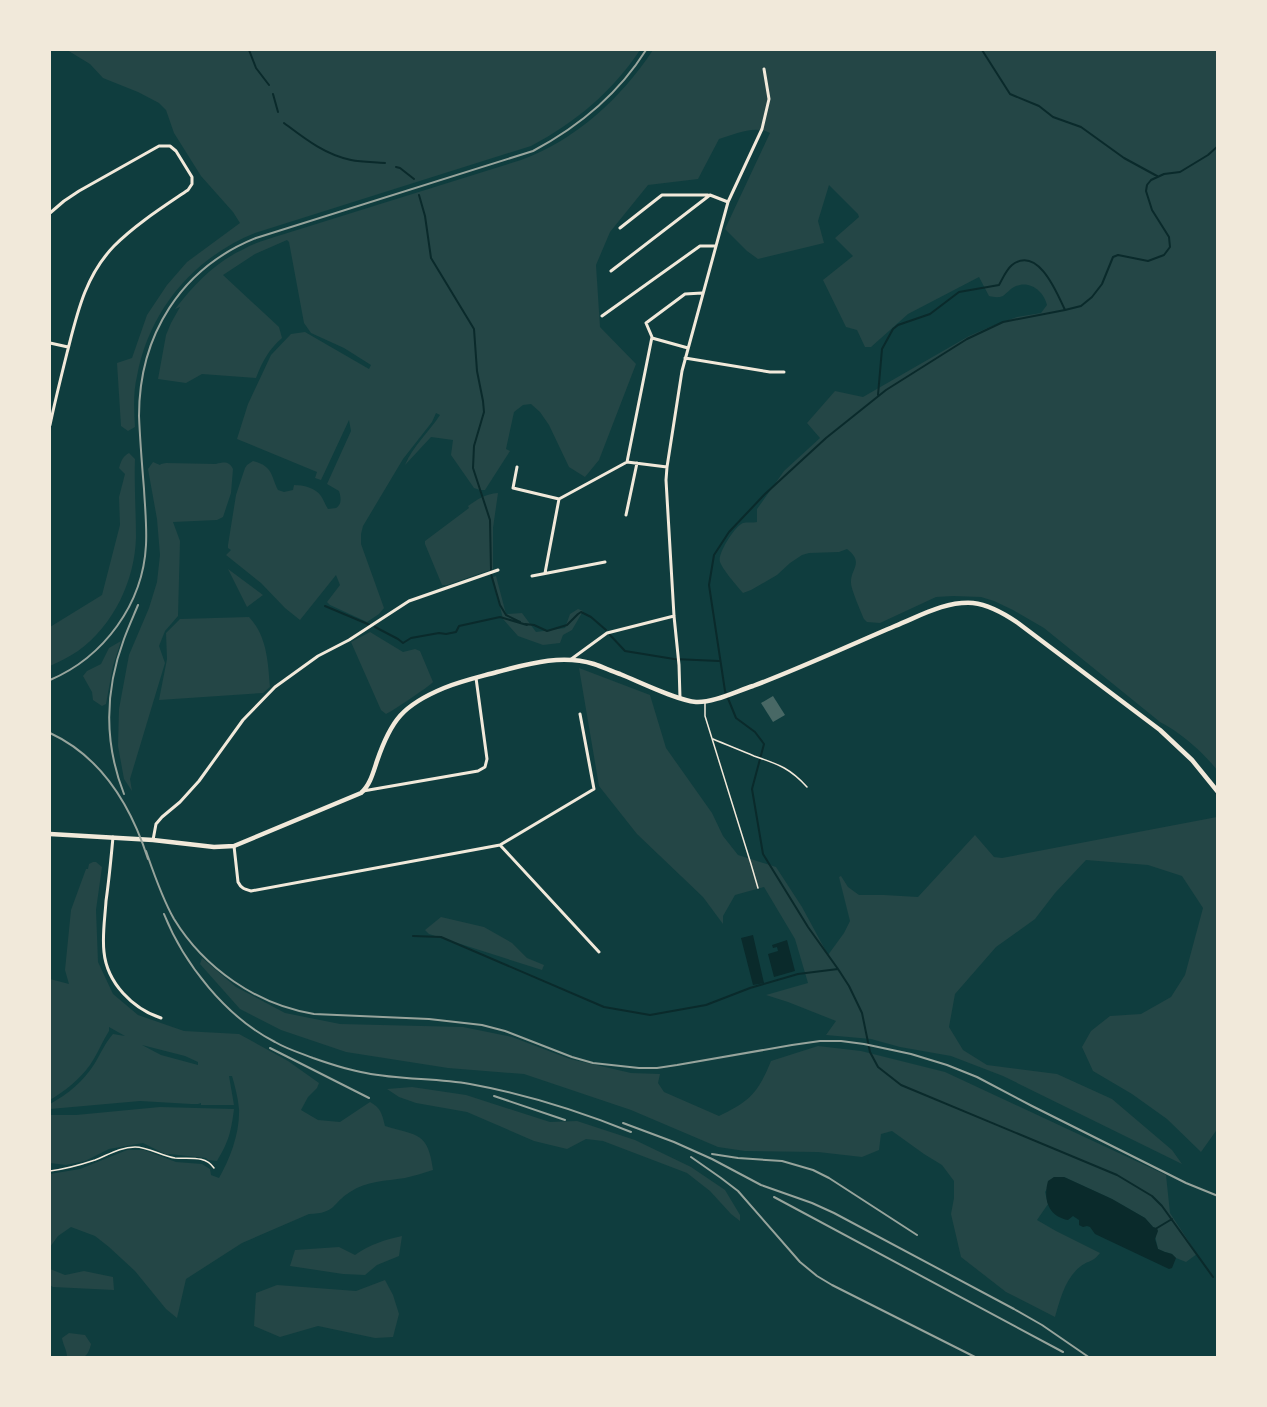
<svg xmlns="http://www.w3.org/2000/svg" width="1267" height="1407" viewBox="0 0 1267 1407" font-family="'Titillium Web',sans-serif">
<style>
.green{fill:#244646;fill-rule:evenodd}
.water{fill:#0a2a2b}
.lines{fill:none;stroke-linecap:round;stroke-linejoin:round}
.stream{stroke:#0a2a2b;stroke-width:2}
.building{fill:#486865}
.service{stroke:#f1e9da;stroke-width:1.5}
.minor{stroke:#f1e9da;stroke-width:3}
.secondary{stroke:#f1e9da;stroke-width:4.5}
.rail{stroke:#97a49c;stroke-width:2}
</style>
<rect width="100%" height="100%" fill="#0f3d3e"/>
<path class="green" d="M67,50H640C613,91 575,123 531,146L255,233C193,258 149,311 137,376C133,393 134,410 135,427L128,431L121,426L117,363L132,358L147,315L167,285L187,262L240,223L233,212L201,176L174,133L166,110L159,103L138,92L103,78L90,64Z
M653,50H1217V770C1203,752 1180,732 1160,722L1044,628L1013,610L994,601L981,597L953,596L936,597L880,623L867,622L864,619C861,612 851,589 851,583C850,569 865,563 847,549L839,552L809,553L802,555L790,563L777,575L751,590L743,593C737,586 723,570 720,562C717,554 735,526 743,523C747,522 753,523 757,522V509L784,471L820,438L807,423L835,391L863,397L969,336L992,326L1017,317L1041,313L1047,305C1044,291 1029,279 1014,287C1010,289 1007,293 1003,296C998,298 994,297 989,296L979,277L908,314L871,347H865L857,330L846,327L823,280L853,256L835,238L859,217L858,214L829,185L818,221L824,243L758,259L747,251L725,229L770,133C754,125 736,134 719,139L698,179L648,185L610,232L596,265L600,327L636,364L599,460L585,477L569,467L549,425L540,412L531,404L523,405L514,412L506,449L510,451L485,490H480L474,488L451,455L453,440L431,437L405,465C413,446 429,432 440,415L436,413L432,422L403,459L363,526L361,534V544L384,608L379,614L367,622L330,605L327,602L340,585L336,575L300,620L285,608L261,583L226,555L231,550L228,548V545L236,495L245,468L247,465L253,461C273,466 271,476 278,490L284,492L293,490L294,485C303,485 316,488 321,496C324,500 325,505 328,509L336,508C342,505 341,497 339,491L327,484L351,431L349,420L321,480L315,478L317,472L237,439L248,404L271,355L291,334L305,332L369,369L371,365L344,348L311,333L304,323L289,242L287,240L255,254L223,275L279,327L282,338C269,349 262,362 256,378L202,374L186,383L158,379L166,335L171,323L180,307L175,309C194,285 214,263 242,250C254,243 268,239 281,235L521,160C576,140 621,98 653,50Z
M129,453L135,459C134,485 136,511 136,537C135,580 114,625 78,651C69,657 59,662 50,666V627L102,595L120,525L119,497L125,474L119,468C121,461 123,456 129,453Z
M153,462L160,465L161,464L166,463L216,464C224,462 229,461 233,469L231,493L223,517L217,520L173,522L180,541L178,616L165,631L159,646L165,663L130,779L132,791L124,779L118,746L119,709L129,655L149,608L157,582L160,555L157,519L148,469Z
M498,493L493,528V569L447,585H442L425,544V541L469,508L468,506C478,499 485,494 498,493Z
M228,569L263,595L247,607Z
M496,576L506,614L522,613L536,632L565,628L570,614L578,609L583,611L572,630L563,635L560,643L543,645L518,636L503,619L493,577Z
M249,617C267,636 268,662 270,687L263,693L159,700L167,659L166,633L180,619Z
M370,632L403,652L415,649L420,651L433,682C430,686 391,712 386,714L381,710L351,642Z
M121,641L113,666L106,704L102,706L93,700L92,692L83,676L87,671L101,664L109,648Z
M579,668L650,695L666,748L712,813L723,836L738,855L776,867L802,907L828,955L844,933L850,921L839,877L841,876L848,887L859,895H884L918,897L975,835L994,857L1002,858L1217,817L1218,1128L1201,1152L1167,1119L1132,1094L1093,1071L1082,1047L1091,1031L1110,1016L1141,1014L1171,997L1185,975L1203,908L1182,876L1148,865L1086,860L1055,893L1035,919L996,947L955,994L949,1027L963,1050L987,1065L1057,1074L1112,1099L1172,1150L1182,1164L1003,1076L951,1056L900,1047L871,1039L826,1035L836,1021L788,1002L766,995L808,983L795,939L764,887L735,895L723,916V924L703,897L637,834L599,786Z
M93,862H96L102,867L96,910L98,962L113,994L138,1015L184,1031L239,1034L288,1061L319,1083L317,1088L308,1097L301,1110L318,1120L340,1122L370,1102C381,1108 382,1114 385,1126C418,1136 428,1132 433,1170C423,1173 414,1176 405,1178C385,1181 367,1181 350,1192C331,1204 337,1213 309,1214L242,1243L186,1279L177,1318L166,1309L135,1271L109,1247L95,1236L71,1227L58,1236L50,1247V1174L80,1169L127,1150H144L176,1162L202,1164L210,1169L211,1175L219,1178C230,1159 240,1133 239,1109C238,1098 235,1086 232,1076H229L234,1105H201V1103L198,1104H191L140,1101L50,1109V1104C68,1094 84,1081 95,1063C101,1053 105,1043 113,1034L125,1036L109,1027V1031C102,1042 97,1055 90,1065C79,1080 65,1091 50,1100V979L69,984L65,970L71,910L86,869H88L89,864ZM142,1045L185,1056L198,1062V1065L161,1055Z
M441,917L484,927L512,943L527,958L544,965L542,970L429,934L425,930Z
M202,958L236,987L285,1013L340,1024L463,1027L512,1037L570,1059L631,1073L660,1074L658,1083L664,1092L719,1116C750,1101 758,1093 771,1061L818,1046L861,1051L945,1072L1166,1175L1170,1213L1197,1254L1186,1262L1176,1258L1172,1254L1165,1252L1158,1249L1153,1227L1145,1218L1112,1199L1064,1177H1054L1045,1192L1048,1204L1037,1220L1056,1231L1100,1253C1092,1263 1089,1260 1081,1266C1065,1278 1060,1300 1055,1317L1006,1292L961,1257L951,1214L954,1198V1181L942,1165L924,1154L892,1131L881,1134L879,1150L862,1157L818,1152L745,1151L718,1147L631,1110L524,1074L448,1068L346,1052L281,1030L240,1009L200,964Z
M412,1087L466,1095L550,1122L577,1121L635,1140L691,1167L725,1190L740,1215V1221L731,1214L710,1191L687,1173L603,1141L586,1139L567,1149L534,1141L467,1112L416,1103L399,1097L387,1089Z
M160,1107L234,1109C231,1132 229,1141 217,1161L208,1160L206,1158L169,1154L167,1155L143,1143L109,1149L85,1161L66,1165L50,1163V1115H76Z
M402,1236L399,1256L377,1265L365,1275L343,1274L290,1266L295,1250L339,1247L355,1255C370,1244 385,1240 402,1236Z
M50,1266V1269L65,1275L84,1271L113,1277L114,1290L53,1287L50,1285Z
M385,1280L393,1295L399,1314L393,1337L375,1338L318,1326L280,1337L254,1326L256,1293L277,1285L356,1291Z
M69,1333L85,1335L91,1344C87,1361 81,1358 67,1357C67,1350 63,1345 62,1338Z"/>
<path class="water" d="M753,935L764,983L753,985L741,938Z
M787,940L795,971L774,977L768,954L778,951L777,947L773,948L772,945Z
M1054,1177H1064L1112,1199L1145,1218L1153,1227L1157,1228L1158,1231L1155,1239L1158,1249L1165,1252L1172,1254L1176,1258L1172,1268L1169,1269L1095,1234L1090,1227L1087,1226L1083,1227L1079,1225V1220L1073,1216L1068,1220C1048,1216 1043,1199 1048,1181Z"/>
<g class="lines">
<path class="stream" d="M249,50L256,68L269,85
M982,50L1010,94L1039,106L1053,117L1081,127L1124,158L1157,176
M273,94L278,112
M284,123C304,138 325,155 351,160C362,162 374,162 385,163
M396,167L400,168L414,179
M419,195L425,216L431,258L474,329L477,371L483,401L484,412L474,446L473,468L490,520L491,570
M878,395L882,349L893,329L898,325L930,314L959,292L999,285C1003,278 1006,270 1012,265C1038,245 1057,293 1065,310
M491,574L500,605L506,615L520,622
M325,606L370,625
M525,624L534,625L547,631L567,625L578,614L581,612L591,617L606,630
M375,627L398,639L403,643L411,638L439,633L446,634L456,632L459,626L500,617L527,625
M610,635L625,651L674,659L719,661
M413,936L441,937L604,1007L650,1015L706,1005L750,988L798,974L838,969
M1157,1228L1172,1219
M1213,1277L1162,1206L1152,1196L1117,1175L901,1085L878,1067L870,1052L862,1013L849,986L838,969L808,927L763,854L752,789L764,744L755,732L736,718L725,691L709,585L714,555L729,532L765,494L826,438L886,390L967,339L1003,322L1065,310L1081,306L1092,297L1102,284L1113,257L1118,255L1148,261L1164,255L1170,247L1169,237L1152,210L1146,191L1147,185L1151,180L1164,174L1180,172L1208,155L1218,146"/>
</g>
<path class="building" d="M773,696L785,715L773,722L761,703Z"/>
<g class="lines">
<path class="service" d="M705,702V716L751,864L758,888
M713,739C727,745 740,750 754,756C777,764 789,767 807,787
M50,1171C65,1169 80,1165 95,1160C108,1155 120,1147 135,1147C148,1147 162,1156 175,1158C189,1159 205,1155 214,1168"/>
<path class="minor" d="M50,213L64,201L79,191L159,146H170L176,151L192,177V184L188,190C163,207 136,224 114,246C85,276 77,314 67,353C61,377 55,401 50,425
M620,228L662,195H708
M611,271L710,195L728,202
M602,316L700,246H716
M652,338L688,348
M50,343L68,347
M685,358L770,372H784
M627,462L652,337L646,323L685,294L702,293
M517,467L513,488L559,499L627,462L667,467
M626,515L637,463
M545,573L559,499
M532,576L605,562
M570,660L607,633L674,616
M680,698L679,665L674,616L666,480L667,467L682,371L728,202L762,129L769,99L764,69
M363,791L478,771L485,767L487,759L476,678
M113,837C111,859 109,880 106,901C105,918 102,935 104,952C107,983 133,1009 161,1018
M153,840L156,824L162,817L180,802L199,781L243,720L275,687L318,656L349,640L409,601L498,570
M500,845L599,952
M234,846L238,882C241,888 244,889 251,891L500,845L594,789L580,714"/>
<path class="secondary" d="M50,834L153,840L214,847L234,846L361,793C370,785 373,773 377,761C391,720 403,705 444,688C461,681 479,677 497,672C528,664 561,654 594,664C603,667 611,671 620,674C640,682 676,700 696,702C713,703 737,691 753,686C801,668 848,646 895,626C920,616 945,601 973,603C990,605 1005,614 1018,623L1160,730L1192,760L1218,792"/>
<path class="rail" d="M50,680C104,657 143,604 146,545C147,526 145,508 144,489C142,465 140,440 139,416C139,335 181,268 256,238L533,151C578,127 619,93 646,50
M50,733C102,757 131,806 148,859
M124,794C104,743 105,690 124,639C128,628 133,617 138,605
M146,851C154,874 162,898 174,919C204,968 257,1005 314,1014L429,1019L482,1025L505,1031L572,1057L593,1063L639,1068H657L677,1065L792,1045L820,1041H841L864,1044L911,1054L947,1065L977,1077L1032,1106L1186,1183L1218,1196
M164,914C184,964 226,1017 275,1042C287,1049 300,1053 313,1058C330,1064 348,1070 366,1073C400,1080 436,1078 470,1084C525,1094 579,1111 631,1132
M270,1048L369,1098
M494,1096L565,1120
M623,1123L674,1142L712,1159L761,1185L812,1203L834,1213L1014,1309L1042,1325L1090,1358
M712,1154L738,1158L782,1161L813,1170L829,1178L917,1235
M691,1157L721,1178L738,1191L800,1262L817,1276L832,1285L977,1358
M774,1197L1063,1352"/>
</g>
<rect width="1267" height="1407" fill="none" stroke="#f1e9da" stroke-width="102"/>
</svg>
